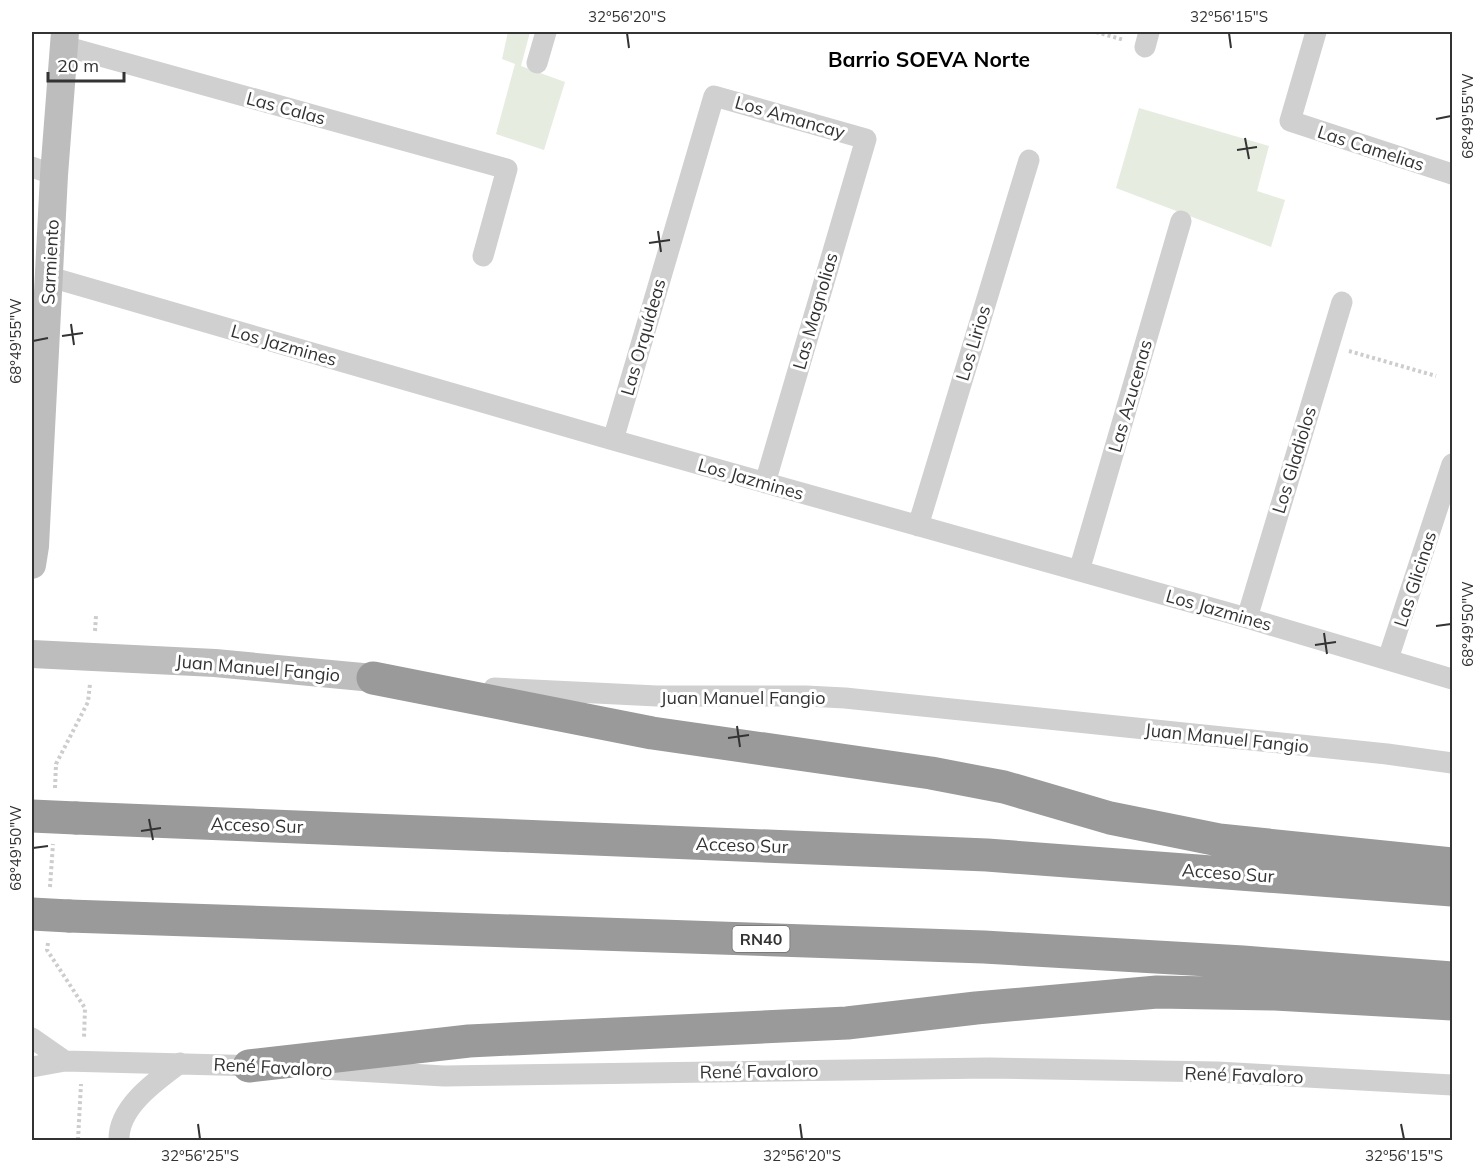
<svg xmlns="http://www.w3.org/2000/svg" width="1484" height="1172" viewBox="0 0 1484 1172" font-family="Mulish,sans-serif">
<style>
.green{fill:#e6ecdf}
.lines{fill:none;stroke-linecap:round;stroke-linejoin:round}
.path{stroke:#cdcdcd;stroke-width:4;stroke-dasharray:3 3;stroke-linecap:butt}
.street{stroke:#d0d0d0;stroke-width:21}
.secondary{stroke:#bdbdbd;stroke-width:28}
.highway{stroke:#9a9a9a;stroke-width:33}
.highway-bridge{stroke:#9a9a9a;stroke-width:33}
.ticks{fill:none;stroke:#333;stroke-width:2}
.labels{text-anchor:middle;dominant-baseline:central;stroke-width:6;stroke-linejoin:round;paint-order:stroke}
.shield{fill:#fff;stroke:#707070;stroke-width:1.5}
.shield-label{font-size:16px;font-weight:bold;fill:#333}
.street-label{font-size:18px;fill:#333;stroke:#fff}
.quarter-label{font-size:21px;font-weight:bold;fill:#000;stroke:#fff}
.neatline{fill:none;stroke:#333;stroke-width:2}
.ticks-label{font-size:15px;text-anchor:middle;fill:#333}
</style>
<rect width="100%" height="100%" fill="#fff"/>
<path class="green" d="M508,32H530L521,66L565,82L544,150L496,134L515,64L502,59Z
M1139,108L1269,146L1257,191L1285,200L1271,247L1116,188Z"/>
<g class="lines">
<path class="path" d="M1096,32L1124,40
M1349,351L1436,376
M95,631L96,616
M55,788L56,764L88,702L90,684
M50,887L53,844
M48,943L47,950L85,1008L84,1038
M78,1140L81,1084"/>
<path class="street" d="M1316,32L1290,121L1452,174
M64,46L507,169L483,256
M1145,47L1149,32
M537,63L546,32
M32,167L54,175
M50,277L613,440L1247,618L1452,679
M613,440L714,96L866,139L765,483
M918,526L1029,160
M1079,571L1181,221
M1247,618L1342,302
M1388,659L1452,464
M494,688L657,696H806L845,698L1387,754L1452,763
M32,1038L65,1061
M32,1067L65,1061L261,1066
M322,1069L444,1076L989,1068L1217,1072L1452,1085
M119,1140C118,1107 156,1081 180,1063"/>
<path class="secondary" d="M32,565L35,546L54,175L65,32
M32,654L215,663L373,678"/>
<path class="highway" d="M373,678L652,733L931,773L1004,787L1110,818L1219,840L1452,864
M76,818L987,855L1452,890
M69,916L984,947L1243,962L1452,978
M249,1066L469,1041L847,1023L976,1008L1157,992L1275,994L1452,1004"/>
<path class="highway-bridge" d="M32,816L76,818
M32,914L69,916"/>
</g>
<path class="ticks" d="M627,33L629,48M1229,33L1231,48M1436,119L1451,116M1245,138L1249,159M1237,150L1257,147M658,231L661,252M649,243L670,240M71,324L74,345M62,336L83,333M33,341L48,338M1436,626L1451,624M1324,633L1327,654M1315,645L1336,642M737,726L740,747M728,738L749,735M149,819L153,840M141,831L161,828M33,848L48,846M198,1124L200,1139M800,1124L802,1139M1401,1124L1404,1139"/>
<g class="labels">
<rect class="shield" x="732.5" y="926" width="57" height="26" rx="4.5"/>
<g class="shield-label">
<text x="761" y="939">RN40</text>
</g>
<g class="street-label">
<text transform="translate(286 108) rotate(15)">Las Calas</text>
<text transform="translate(790 117) rotate(16)">Los Amancay</text>
<text transform="translate(1371 148) rotate(18)">Las Camelias</text>
<text transform="translate(50 262) rotate(-87)">Sarmiento</text>
<text transform="translate(815 311) rotate(-74)">Las Magnolias</text>
<text transform="translate(643 337) rotate(-74)">Las Orquídeas</text>
<text transform="translate(973 343) rotate(-73)">Los Lirios</text>
<text transform="translate(284 345) rotate(16)">Los Jazmines</text>
<text transform="translate(1130 396) rotate(-74)">Las Azucenas</text>
<text transform="translate(1294 460) rotate(-73)">Los Gladiolos</text>
<text transform="translate(751 479) rotate(16)">Los Jazmines</text>
<text transform="translate(1415 579) rotate(-72)">Las Glicinas</text>
<text transform="translate(1219 610) rotate(16)">Los Jazmines</text>
<text transform="translate(258 668) rotate(5)">Juan Manuel Fangio</text>
<text x="743" y="697">Juan Manuel Fangio</text>
<text transform="translate(1227 738) rotate(6)">Juan Manuel Fangio</text>
<text transform="translate(257 825) rotate(2)">Acceso Sur</text>
<text transform="translate(742 845) rotate(2)">Acceso Sur</text>
<text transform="translate(1228 873) rotate(4)">Acceso Sur</text>
<text transform="translate(273 1067) rotate(3)">René Favaloro</text>
<text transform="translate(759 1071) rotate(-1)">René Favaloro</text>
<text transform="translate(1244 1075) rotate(2)">René Favaloro</text>
</g>
<g class="quarter-label">
<text x="929" y="59">Barrio SOEVA Norte</text>
</g>
</g>
<rect width="1484" height="1172" fill="none" stroke="#ffffff" stroke-width="66"/>
<path d="M48 72v9h76v-9" fill="none" stroke="#333333" stroke-width="3"/>
<text x="57" y="72" font-size="18" fill="#333333" stroke="#ffffff" stroke-width="4.5" paint-order="stroke">20 m</text>
<rect x="33" y="33" width="1418" height="1106" class="neatline"/>
<g class="ticks-label">
<text x="627" y="22">32°56'20"S</text>
<text x="1229" y="22">32°56'15"S</text>
<text transform="translate(1468 116) rotate(-90)" y="5">68°49'55"W</text>
<text transform="translate(16 341) rotate(-90)" y="5">68°49'55"W</text>
<text transform="translate(1468 624) rotate(-90)" y="5">68°49'50"W</text>
<text transform="translate(16 848) rotate(-90)" y="5">68°49'50"W</text>
<text x="200" y="1161">32°56'25"S</text>
<text x="802" y="1161">32°56'20"S</text>
<text x="1404" y="1161">32°56'15"S</text>
</g>
</svg>
